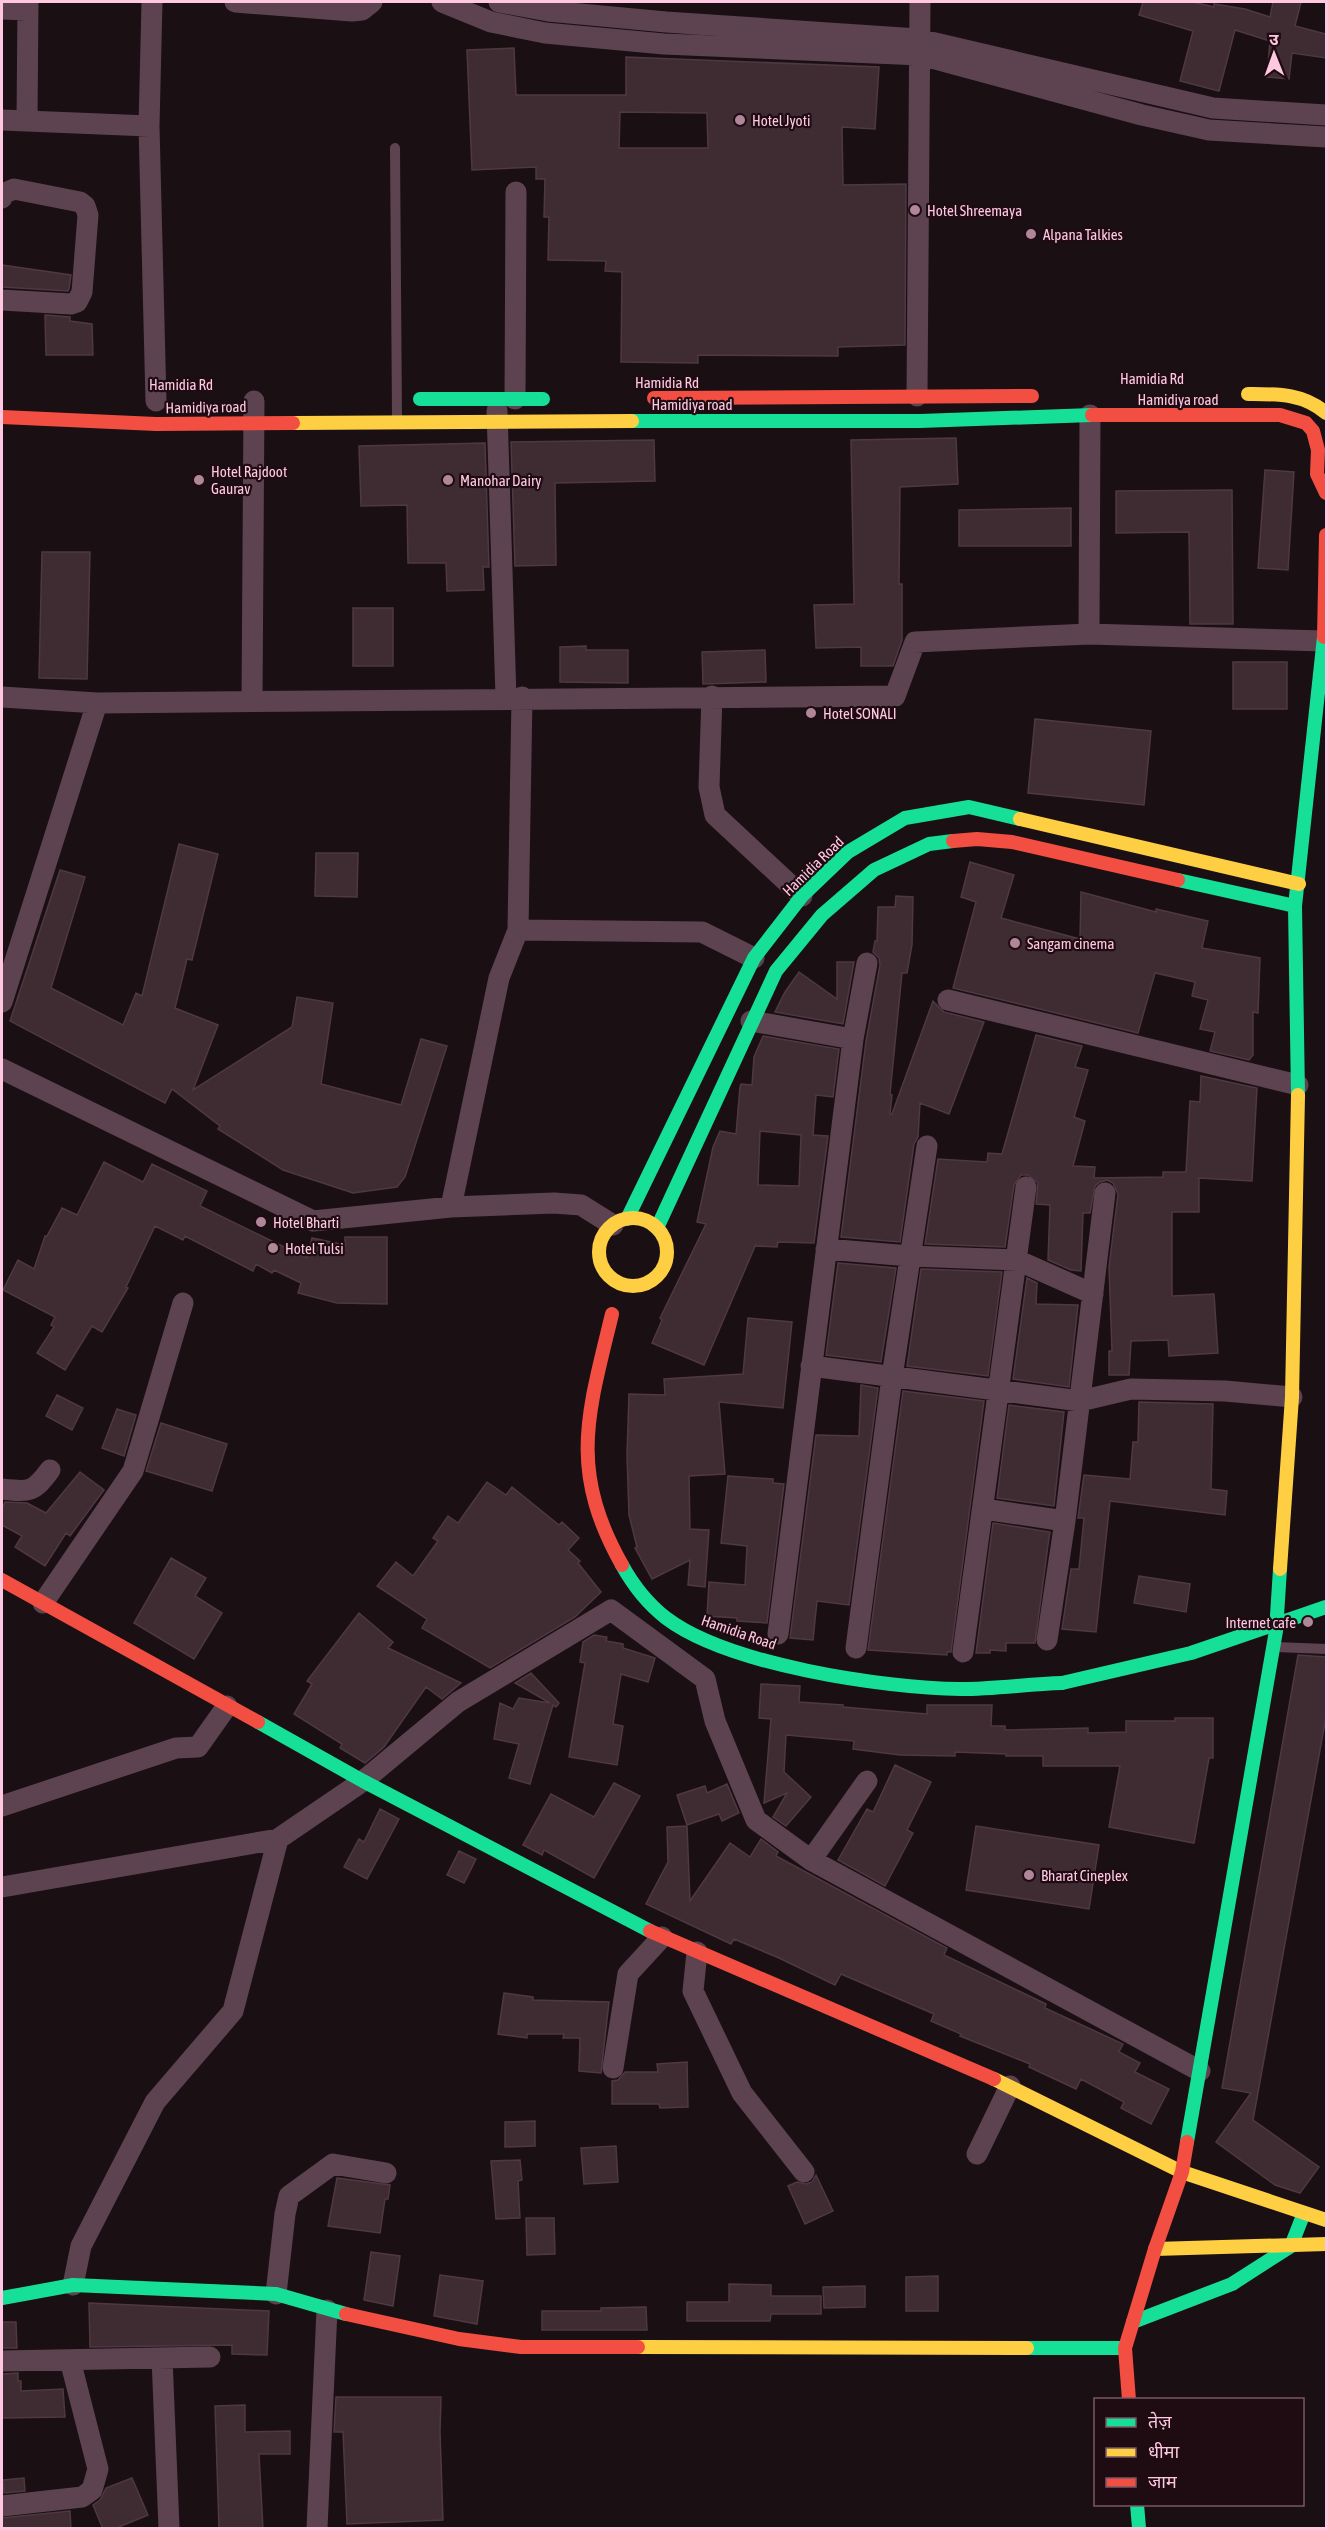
<svg xmlns="http://www.w3.org/2000/svg" width="1328" height="2530" viewBox="0 0 1328 2530" font-family="'Asap Condensed','Noto Sans Devanagari',sans-serif">
<style>
.building{fill:#3e2c32;stroke:#503841;stroke-width:1.5;fill-rule:evenodd}
.lines{fill:none;stroke-linecap:round;stroke-linejoin:round}
.lane{stroke:#5c434f;stroke-width:10}
.street{stroke:#5c434f;stroke-width:21}
.fast{stroke:#16e098;stroke-width:14}
.slow{stroke:#ffcf43;stroke-width:14}
.jam{stroke:#f24e42;stroke-width:14}
.fast-bridge{stroke:#16e098;stroke-width:14}
.poi-dot{fill:#af8799;stroke:#1f0b12;stroke-width:2}
.labels{text-anchor:middle;dominant-baseline:central;stroke-width:4.5;stroke-linejoin:round;paint-order:stroke}
.poi-label{font-size:15px;fill:#ffc8e1;stroke:#1f0b12;text-anchor:start}
.street-label{font-size:15px;fill:#ffc8e1;stroke:#1f0b12}
</style>
<rect width="100%" height="100%" fill="#1a0f13"/>
<path class="building" d="M1143,2H1193L1214,7V4L1245,9L1270,17L1273,2H1301L1295,26L1326,34V58L1292,53L1289,79L1267,77L1270,41L1235,30L1219,91L1180,81L1193,31L1139,15Z
M514,48L516,95H626V57L879,67L875,129L842,127L843,185L906,184L905,345L838,347V356L698,355V363L621,362L622,272L605,271L606,261L548,260L549,217H544L545,179H536V167L472,170L467,50ZM620,112L707,113L708,148H619Z
M2,265L71,275L69,289L68,291L2,287Z
M45,315L70,317V321L92,324L93,355H46Z
M956,438L958,484L900,487L899,584H902V640L893,666H861V647L816,648L814,605L854,604L851,440Z
M654,440L655,481L555,483L556,565L515,566L511,442Z
M485,443L489,567H483L484,590L447,591L446,563H408L407,505L361,506L359,446Z
M1265,470L1294,472L1288,570L1258,568Z
M1232,490L1233,624H1190L1189,532L1116,533V491Z
M1071,508V546H959V510Z
M42,552H90L87,679L39,678Z
M353,608H393V666H353Z
M586,646V650H628V683L560,682V647Z
M765,650L766,682L703,684L702,652Z
M1233,662H1287V709H1233Z
M1035,719L1151,731L1144,805L1028,793Z
M179,844L218,854L192,960L187,959L175,1008L218,1025L193,1090L292,1027L297,997L333,1003L321,1084L401,1105L421,1039L447,1046L405,1177L397,1187L353,1193L283,1170L218,1129L220,1126L172,1089L165,1103L10,1021L60,870L85,877L51,988L123,1025L136,993L142,996Z
M316,853H358L357,897L315,896Z
M970,862L1014,875L1001,918L1080,939L1081,892L1156,912V909L1208,921L1202,948L1260,958L1258,1013L1253,1012V1055L1249,1060L1210,1051L1215,1032L1200,1029L1208,1000L1192,996L1195,982L1155,973L1138,1033L953,988L976,902L961,897Z
M896,896L913,897L912,945L907,973H902L890,1094L892,1095L890,1114H892L933,1001L944,1012L984,1022L949,1114L920,1103L918,1137L914,1144L900,1242L841,1237L866,1041L880,965L879,958L873,952L875,941H877L878,907H895Z
M837,962H854L843,1024L775,1012L785,992L799,972L837,999Z
M1036,1035L1082,1046L1075,1067L1088,1070L1074,1117L1085,1121L1073,1166L1095,1167L1094,1178L1163,1177V1172H1186L1190,1101L1200,1102L1201,1076L1257,1088L1252,1181L1199,1178V1212H1172V1296L1214,1294L1218,1353L1169,1356L1168,1340L1131,1341L1129,1375H1109V1351H1112L1109,1267L1118,1194L1113,1183L1107,1180L1100,1182L1095,1186L1090,1213H1083L1081,1271L1071,1270L1048,1260L1050,1205L1036,1204L1038,1183L1028,1175H1021L1014,1185L1005,1247L925,1244L938,1159L987,1162L988,1153L1002,1154Z
M763,1036L839,1049L833,1097L816,1095L813,1135L828,1136L814,1243L778,1242L777,1247L755,1246L756,1244L704,1365L652,1343L662,1320L660,1318L706,1224L697,1222L713,1147L720,1131L736,1134L740,1087L741,1084L752,1085L754,1057ZM760,1131L801,1135L799,1186L758,1185Z
M104,1162L143,1182L152,1164L207,1191L200,1206L307,1258L312,1238L345,1245V1237H387V1304L337,1303L298,1293L301,1283L274,1270L272,1273L256,1264L253,1271L185,1236L183,1240L155,1226L126,1287L128,1288L102,1332L92,1326L65,1370L37,1353L54,1327L51,1325L55,1317L3,1290L18,1260L34,1269L45,1236H47L62,1208L77,1215Z
M838,1263L896,1268L881,1362L826,1355Z
M921,1269L1002,1272L988,1376L907,1366Z
M1027,1278L1037,1283L1036,1304L1078,1305L1069,1387L1013,1379Z
M748,1318L792,1322L783,1408L719,1402L725,1474L689,1476L690,1529L709,1530L705,1587L688,1585L690,1560L652,1579L635,1548L637,1547L629,1515L627,1455L629,1394L665,1395L664,1379L743,1374Z
M861,1385L878,1388L849,1605L817,1601L813,1640L790,1638L816,1435L859,1436Z
M903,1391L984,1401L951,1652H947V1655L868,1650Z
M57,1395L83,1408L72,1430L46,1416Z
M1139,1402L1213,1404L1211,1489L1227,1491L1225,1515L1110,1501L1096,1632L1062,1629L1071,1569H1079L1084,1518H1078L1084,1475L1130,1479L1133,1442H1138Z
M1009,1405L1064,1412L1054,1506L997,1498Z
M117,1409L136,1415L124,1456L102,1448Z
M161,1423L227,1444L212,1491L146,1471Z
M80,1472L104,1490L70,1536L66,1533L45,1566L15,1547L22,1536L2,1525V1509L5,1502L27,1503L46,1513Z
M728,1476L773,1479V1483L784,1484L767,1623L737,1621V1618L707,1616L709,1582L745,1585L747,1546L721,1543Z
M487,1482L506,1495L512,1487L559,1525L562,1522L579,1538L568,1550L580,1561L578,1563L601,1592L575,1617L490,1668L422,1628L427,1619L377,1586L396,1562L413,1576L438,1541L433,1538L448,1516L458,1523Z
M993,1523L1050,1532L1048,1545L1035,1643H1006V1651L990,1650V1653H976Z
M171,1558L206,1578L195,1596L222,1613L194,1659L134,1623Z
M1139,1576L1190,1584L1186,1612L1134,1603Z
M359,1613L393,1642L388,1648L461,1683L442,1699L426,1687L384,1747L365,1763L340,1748L342,1744L294,1714L312,1684L307,1681Z
M594,1635L607,1637L606,1641L623,1644V1648L655,1658L648,1682L621,1674L613,1724L623,1726L617,1765L569,1757L585,1663L580,1662L583,1642Z
M1298,1655L1326,1657V1717L1253,2120L1319,2167L1300,2193L1275,2185L1216,2142L1251,2093L1222,2088Z
M531,1673L559,1703L556,1707L553,1705L530,1784L509,1778L519,1744L494,1739L500,1703L513,1709L519,1698L550,1703L515,1683Z
M761,1684L800,1686L799,1702L843,1705V1707L927,1714V1705H992L991,1726H1005V1730L1088,1728V1733L1126,1732V1721H1175V1718H1213V1758H1209L1194,1843L1109,1827L1120,1766H1043V1756H1006V1754L955,1752V1756L900,1755L853,1749L854,1741L786,1735L784,1772L811,1797L786,1826L773,1817L787,1793L764,1803L771,1719L759,1718Z
M895,1765L931,1782L907,1830L913,1833L885,1886L838,1860L867,1809L873,1812Z
M614,1783L640,1796L594,1878L544,1850L542,1855L523,1845L551,1794L594,1817Z
M727,1784L739,1813L722,1821L719,1814L687,1825L677,1795L705,1786L707,1793Z
M380,1809L399,1819L367,1879L344,1867L359,1839L364,1842Z
M687,1826L690,1901L730,1843L750,1857L761,1839L778,1852L776,1856L947,1948L944,1955L1046,2004L1045,2008L1123,2044L1119,2052L1140,2063L1135,2072L1169,2089L1151,2124L1121,2108L1124,2102L1081,2079L1076,2089L1029,2067L1030,2064L960,2036L961,2034L931,2021L934,2014L841,1974L835,1985L779,1958L734,1939L731,1944L646,1904L668,1862L667,1827Z
M976,1826L1099,1845L1089,1909L966,1890Z
M459,1851L476,1859L464,1883L447,1875Z
M504,1993L533,1997V2000L609,2002L601,2073L579,2071L580,2038H563L564,2034H527V2038L498,2034Z
M687,2062L688,2107L660,2108L659,2104H612V2081L618,2080L625,2072H658L657,2064Z
M535,2121V2146L505,2147V2122Z
M616,2146L618,2182L584,2184L581,2148Z
M520,2160L522,2180L518,2181L520,2218L496,2219L491,2161Z
M816,2175L833,2211L805,2224L788,2186L797,2182L806,2184L812,2182Z
M337,2178L390,2185L388,2199H385L380,2233L328,2226Z
M526,2218H554L555,2254L527,2255Z
M371,2252L400,2256L393,2306L364,2300Z
M440,2275L483,2281L477,2324L434,2316Z
M938,2276V2311H906V2277Z
M729,2284L771,2285V2296H821V2314H771L770,2321H687V2302H729Z
M865,2286V2307L824,2308L823,2287Z
M89,2303L269,2311L267,2355L232,2354V2345L90,2347Z
M646,2307L647,2330H542V2311H601V2308Z
M2,2322H16L17,2348H2Z
M18,2373V2381H21V2391L63,2389L65,2417L2,2418V2374Z
M336,2397H441L440,2432L443,2520L347,2524L343,2432H334Z
M245,2405V2432L290,2431V2454H259L263,2529H219L215,2406Z
M24,2478L25,2491L4,2493L3,2480Z
M132,2478L148,2515L114,2529H103L93,2505L100,2500L106,2488Z
M70,2511L71,2529H2V2518Z"/>
<g class="lines">
<path class="lane" d="M395,148L397,419
M1276,1647L1326,1649"/>
<path class="street" d="M152,2L149,126L156,401
M235,2L352,11L362,10L372,2
M442,2L491,22L545,33L664,44L921,55L1142,115L1209,130L1326,137
M499,2L548,11L666,22L918,39L1213,108L1326,115
M2,9L27,10
M2,120L149,126
M27,121L28,2
M2,198L3,194L14,189L80,202L85,206L88,215L82,292L77,302L71,304L2,300
M917,396L920,2
M515,399L516,192
M497,411L506,698
M1089,634L1090,415
M712,696L709,787L715,815L802,896
M2,697L97,703L895,696L915,642L1089,634L1324,641
M252,701L254,401
M518,930L702,932L754,958
M948,1000L1298,1085
M2,1002L97,703
M751,1021L853,1039
M2,1069L313,1221L451,1207L554,1203L581,1205L613,1225
M451,1207L499,978L518,930L522,697
M826,1249L910,1256L1017,1260L1093,1294
M811,1366L1080,1401L1131,1389L1225,1391L1292,1397
M2,1489C29,1492 33,1493 50,1470
M984,1509L1065,1521
M43,1603L133,1471L183,1303
M778,1634L853,1039L867,963
M1047,1640L1065,1521L1105,1193
M856,1648L892,1377L927,1146
M963,1652L1026,1187
M2,1806L176,1748L198,1747L227,1706
M811,1860L867,1781
M2,1887L278,1839L363,1781L458,1702L611,1610L705,1679L715,1721L756,1820L811,1860L1200,2071
M697,1952L693,1991L742,2093L804,2172
M613,2068L628,1974L662,1937
M977,2154L1010,2086
M73,2285L81,2246L155,2102L233,2011L278,1839
M276,2294L285,2214L289,2196L333,2164L386,2173
M162,2358L169,2528
M2,2361L210,2357
M2,2506L82,2497L92,2490L98,2469L70,2360
M317,2528L327,2310"/>
<path class="fast" d="M420,399H543
M632,421H920L1092,415
M1178,880L1295,906
M1298,1095L1295,906L1324,637
M627,1219L754,958L802,896L848,852L905,818L969,807L1020,819
M657,1228L776,971L822,915L874,870L929,844L953,841
M622,1565C633,1585 648,1604 666,1618C728,1665 883,1688 961,1689C995,1689 1028,1684 1062,1683
M258,1722L363,1781L650,1931
M1187,2142L1276,1631L1280,1569
M2,2298L73,2285L276,2294L346,2314
M1133,2322L1232,2284L1291,2246L1304,2213
M1027,2348H1125
M1137,2504L1139,2528"/>
<path class="slow" d="M1248,394C1277,394 1303,393 1326,413
M293,423L632,421
M1020,819L1299,884
M599 1252a34 34 0 1 1 68 0a34 34 0 1 1-68 0Z
M1280,1569L1292,1397L1298,1095
M994,2079L1182,2172L1326,2220
M1155,2249L1326,2244
M638,2347L1027,2348"/>
<path class="jam" d="M654,398L1032,396
M1092,415H1280L1306,423L1313,431L1318,450L1317,474L1326,493
M2,417L156,424L293,423
M1324,637L1326,535
M953,841L977,839L1012,842L1178,880
M612,1314C588,1414 568,1469 622,1565
M2,1580L258,1722
M650,1931L994,2079
M346,2314L459,2339L521,2347H638
M1129,2400L1125,2348L1155,2249L1182,2172L1187,2142"/>
<path class="fast-bridge" d="M1062,1683L1191,1653L1326,1607"/>
</g>
<g class="poi-dot">
<circle cx="740" cy="120" r="6"/>
<circle cx="915" cy="210" r="6"/>
<circle cx="1031" cy="234" r="6"/>
<circle cx="199" cy="480" r="6"/>
<circle cx="448" cy="480" r="6"/>
<circle cx="811" cy="713" r="6"/>
<circle cx="1015" cy="943" r="6"/>
<circle cx="261" cy="1222" r="6"/>
<circle cx="273" cy="1248" r="6"/>
<circle cx="1308" cy="1622" r="6"/>
<circle cx="1029" cy="1875" r="6"/>
</g>
<g class="labels">
<g class="poi-label">
<text x="752" y="120">Hotel Jyoti</text>
<text x="927" y="210">Hotel Shreemaya</text>
<text x="1043" y="234">Alpana Talkies</text>
<text x="211" y="471">Hotel Rajdoot<tspan x="211" dy="17">Gaurav</tspan></text>
<text x="460" y="480">Manohar Dairy</text>
<text x="823" y="713">Hotel SONALI</text>
<text x="1027" y="943">Sangam cinema</text>
<text x="273" y="1222">Hotel Bharti</text>
<text x="285" y="1248">Hotel Tulsi</text>
<text x="1296" y="1622" text-anchor="end">Internet cafe</text>
<text x="1041" y="1875">Bharat Cineplex</text>
</g>
<g class="street-label">
<text x="1152" y="378">Hamidia Rd</text>
<text x="667" y="382">Hamidia Rd</text>
<text x="181" y="384">Hamidia Rd</text>
<text x="1178" y="399">Hamidiya road</text>
<text x="692" y="404">Hamidiya road</text>
<text transform="translate(206 407) rotate(-1)">Hamidiya road</text>
<text transform="translate(813 866) rotate(-44)">Hamidia Road</text>
<text transform="translate(739 1632) rotate(19)">Hamidia Road</text>
</g>
</g>
<rect width="1328" height="2530" fill="none" stroke="#ffc8e1" stroke-width="6"/>
<rect x="1094" y="2398" width="210" height="108" fill="#1f0b12" stroke="#795765" stroke-width="1.5"/>
<rect x="1106" y="2418" width="30" height="9" fill="#16e098" stroke="#795765" stroke-width="1.5"/>
<text x="1148" y="2428" font-size="18" fill="#ffc8e1">तेज़</text>
<rect x="1106" y="2448" width="30" height="9" fill="#ffcf43" stroke="#795765" stroke-width="1.5"/>
<text x="1148" y="2458" font-size="18" fill="#ffc8e1">धीमा</text>
<rect x="1106" y="2478" width="30" height="9" fill="#f24e42" stroke="#795765" stroke-width="1.5"/>
<text x="1148" y="2488" font-size="18" fill="#ffc8e1">जाम</text>
<g transform="translate(1274 54) rotate(359)" stroke="#1f0b12" stroke-width="4.5" paint-order="stroke">
<path d="M0-4.5L10 22L0 15L-10 22Z" fill="#ffc8e1"/>
<text y="-9" font-size="16" font-weight="bold" text-anchor="middle" fill="#ffc8e1">उ</text>
</g>
</svg>
